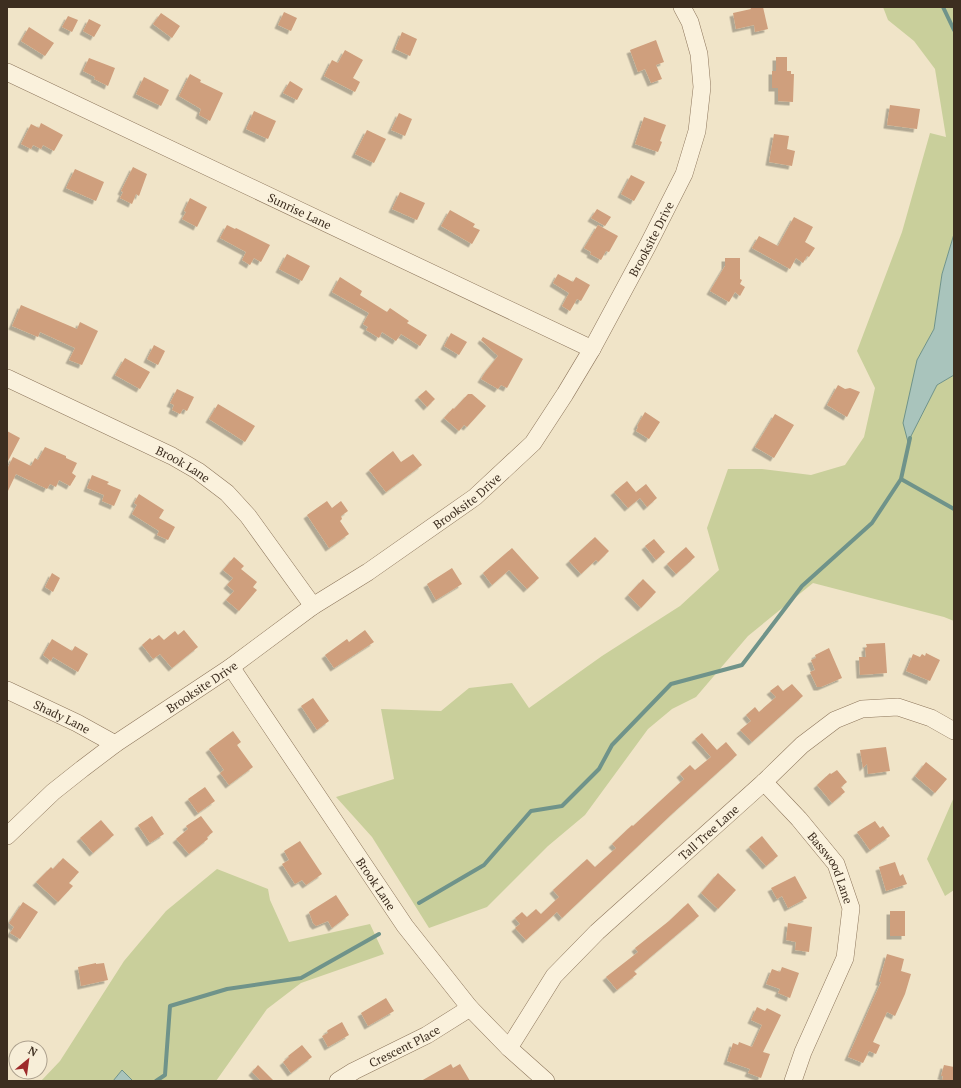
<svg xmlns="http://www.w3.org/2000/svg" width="961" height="1088" viewBox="0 0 961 1088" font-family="'PT Serif',serif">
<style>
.green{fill:#c9cf9b}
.water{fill:#a9c4bc;stroke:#6f938a}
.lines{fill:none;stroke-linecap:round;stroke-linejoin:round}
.stream{stroke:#6f938a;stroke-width:4}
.building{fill:#cf9f7d;filter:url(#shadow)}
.minor-casing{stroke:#8d765c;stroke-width:18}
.minor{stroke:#faf1dc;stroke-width:17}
.labels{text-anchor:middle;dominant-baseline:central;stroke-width:3;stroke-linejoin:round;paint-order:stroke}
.street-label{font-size:12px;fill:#3d2e20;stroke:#f7eed8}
</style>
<defs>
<filter id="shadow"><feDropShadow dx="-3.5" dy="3.5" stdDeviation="0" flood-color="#0004"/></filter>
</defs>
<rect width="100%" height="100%" fill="#f0e4c8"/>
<path class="green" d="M883,7H954V234L942,274L934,329L917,360L908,442L937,385L954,375V621L944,617L813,583L748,636L696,697L672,709L648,729L585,815L548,846L487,907L429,928L372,837L336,797L394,779L381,709L441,711L469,688L512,683L529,708L602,656L680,606L719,570L707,528L728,469H762L811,475L845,465L864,437L875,388L857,351L902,232L930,133L946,137L935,69L914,41L888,20Z
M954,797V890L945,896L927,859Z
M217,869L268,889L270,900L289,942L370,924L384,954L301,983L267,1009L216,1081H133L122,1071L113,1081H41L60,1061L124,961L166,911Z"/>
<path class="water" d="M954,234V375L937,385L908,442L903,423L917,360L934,329L942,274Z
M122,1070L133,1081H113Z"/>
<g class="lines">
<path class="stream" d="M943,7L954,30
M910,438L901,479L954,509
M419,903L484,865L531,811L562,806L599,769L612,745L671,684L742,665L802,586L872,523L901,479
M156,1081L165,1075L170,1006L227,989L301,978L379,934"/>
</g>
<path class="building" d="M750,7H763L768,29L755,32L754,25L736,29L733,13L751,9Z
M284,12L297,18L291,31L278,25Z
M161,13L180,26L172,38L153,24Z
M68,16L78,20L72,32L62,27Z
M89,19L101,25L94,37L83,31Z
M29,27L54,43L45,56L21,41Z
M402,32L417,39L410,56L395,49Z
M656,40L664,62L656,65L662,79L651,83L645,69L638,72L630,50Z
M345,50L363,60L353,78L360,82L355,92L324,76L332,60L338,63Z
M776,57H787V71H791V74H794L793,102L778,101V88H772V71H776Z
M89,58L115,68L108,86L94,79L95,77L83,71Z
M190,74L201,80L200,82L223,93L210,121L199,115L201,109L179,96Z
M144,77L169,90L161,106L136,94Z
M290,81L303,89L297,100L283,93Z
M890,105L920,109L917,129L887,125Z
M254,111L276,121L268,139L246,129Z
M399,113L412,119L405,136L391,130Z
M644,117L666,125L660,141L662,142L658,152L635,144Z
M41,123L63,135L54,151L43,145L41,149L33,145L31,149L21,144L31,124L39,128Z
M367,130L386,139L374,163L355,154Z
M774,134L789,136L787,149L795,151L792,166L769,162Z
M133,167L147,174L139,196L136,194L132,204L120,198L123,192L121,191Z
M75,169L104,182L96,201L66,188Z
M631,175L645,182L634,201L621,194Z
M400,192L425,203L417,220L392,209Z
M190,198L207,207L197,227L182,219L186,212L184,211Z
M597,209L611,217L605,226L591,218Z
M450,210L475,224L473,227L480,230L472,244L441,226Z
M794,217L813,227L805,242L815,248L809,257L807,256L803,263L796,258L790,269L752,248L759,236L778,246Z
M227,225L235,229L236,228L270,245L261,262L254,258L250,265L242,260L246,252L220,238Z
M598,225L618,236L609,252L606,251L601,260L590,254L591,252L584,248Z
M287,254L310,266L302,281L279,269Z
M725,258H740V279L742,280L740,284L745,287L740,296L735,292L729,302L710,291L725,266Z
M558,274L573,282L576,277L590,285L581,301L577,299L570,311L562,306L569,293L553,283Z
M340,277L362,291L360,295L387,312L390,308L409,321L407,323L427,335L420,346L401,334L396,341L382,332L379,338L366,330L368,327L363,324L369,313L332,292Z
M21,305L77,329L80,322L98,331L82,365L69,360L75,348L40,332L38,337L12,326Z
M451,333L467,342L459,355L444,346Z
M483,337L523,359L507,388L501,385L498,389L481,379L486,371L498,356L481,340Z
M154,345L165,351L158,365L147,359Z
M125,358L150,372L140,389L115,375Z
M838,385L845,389L850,388L860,392L847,417L827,405Z
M177,389L194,397L187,411L183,409L180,414L172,410L174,405L170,403Z
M426,390L435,399L427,407L418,397Z
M468,394H472L486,406L467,427L464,425L459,431L444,418L453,408L454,409Z
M218,404L255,426L245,442L209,419Z
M645,412L660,422L649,439L636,431L638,427L637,426Z
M775,414L794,425L774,458L755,447Z
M7,431L20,438L7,463Z
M45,447L66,456V458L77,463L72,473L76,476L70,486L59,480L56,487L50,484L47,489L16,474L7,493V469L13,457L31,466L35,458L38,460Z
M393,451L401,462L413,454L422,465L386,492L369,470Z
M92,475L109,482L107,484L121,490L114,506L102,501L104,495L87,488Z
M627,481L636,492L646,484L657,498L647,507L640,498L628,508L614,492Z
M139,494L164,510L159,518L175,527L168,540L157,535L159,531L132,514L137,505L134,503Z
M327,501L332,508L341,501L348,511L341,516L342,519L340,521L349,534L329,548L307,515Z
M595,537L609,551L598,562L596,560L581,574L569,561Z
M654,539L665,552L656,560L645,546Z
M686,547L695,557L676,574L667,564Z
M512,548L539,578L527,589L509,570L492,585L483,573Z
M234,557L244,566L241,569L257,582L253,587L257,590L239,611L226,600L234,591L227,585L233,578L223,570Z
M452,568L462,584L436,600L427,584Z
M52,573L60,578L53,592L45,587Z
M643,579L656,592L641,608L628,595Z
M184,630L198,647L172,668L160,654L153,659L142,645L150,638L152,640L159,635L164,640L175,631L178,635Z
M365,630L374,642L334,668L325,655L347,639L349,642Z
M52,639L72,651L75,646L88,654L78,672L53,657L51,661L43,655Z
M885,643L887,673L860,675L859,657H866L865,648L867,647L866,644Z
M829,648L842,678L821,687H817L810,672L815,670L811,660L816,658L815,655Z
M926,653L940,660L930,681L906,671L913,654L920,657L922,654L925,656Z
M792,684L803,696L752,742L740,730L751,721L746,715L755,707L759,712L776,697L770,691L778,685L783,691Z
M313,698L329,721L317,730L301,706Z
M233,731L241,742L237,745L253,767L229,785L220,773L224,770L209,749Z
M702,733L717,750L726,742L737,755L673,813L562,918L557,912L526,940L515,928L520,924L515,918L522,912L527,917L536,909L541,914L559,897L553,890L564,880L587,859L595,867L616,848L612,844L632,825L633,826L684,779L680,774L690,765L695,770L711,757L695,739Z
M886,747L890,771L868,774L867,764L863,768L860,750Z
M926,762L947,779L935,793L915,776Z
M837,770L847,782L841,787L845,792L832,803L817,785L830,773L831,774Z
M205,787L215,801L198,813L188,799Z
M152,816L164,834L150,843L138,825Z
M201,816L213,832L207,837L208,839L189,854L176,839L188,829L186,826Z
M101,820L114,835L93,853L80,838Z
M875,821L880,828L883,826L890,836L870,850L857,832Z
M762,836L778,856L766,866L749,847Z
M300,841L322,874L306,885L302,880L295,884L282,864L289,860L284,851Z
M63,858L79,872L69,883L73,886L58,902L36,882L51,867L53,869Z
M895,862L900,876L903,874L907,884L886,891L879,867Z
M718,873L736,890L718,909L701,893Z
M795,876L807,898L788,908L782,896L777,899L771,888Z
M336,895L349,915L332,928L328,921L316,926L313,923L309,912Z
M23,902L38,912L20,939L10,933L14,927L9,923Z
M688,903L699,916L634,971L637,974L617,990L606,977L638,952L635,948L669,921Z
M890,911H905V936H890Z
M788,923L812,927L809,952L795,950L796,942L786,940Z
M887,954L904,959L901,971L911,974L905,994L895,1016L887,1012L873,1042L880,1045L876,1054L869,1051L863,1063L848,1057L881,982H879Z
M96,963V964L104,963L108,980L81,986L78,967Z
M782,967L799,973L790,998L778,993L780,989L766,984L772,969L780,972Z
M386,998L394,1011L368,1026L361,1013Z
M757,1007L765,1011L767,1008L781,1015L763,1052L770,1054L761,1078L748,1073L750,1069L727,1061L733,1043L738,1045L739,1042L752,1047L762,1025L751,1020Z
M342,1022L349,1035L328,1047L322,1036L328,1033L327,1031L328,1030Z
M302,1045L312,1057L291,1073L283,1062L289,1057L288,1056Z
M451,1064L453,1068L460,1064L470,1081H421Z
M258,1065L274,1081H261L252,1072Z
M944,1065L954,1067V1081H942L943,1076H941Z"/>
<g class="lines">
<g class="minor-casing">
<g id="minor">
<path id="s1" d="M7,72L592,349"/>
<path id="s2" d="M7,378L172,456L198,471L227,493L248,516L313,606"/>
<path id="s3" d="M231,667L405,926L470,1008L509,1048L546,1081"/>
<path id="s4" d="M7,690L77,723L115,744"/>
<path id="s5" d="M764,782L799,819L836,864L851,908L845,958L803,1052L793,1081"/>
<path id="s6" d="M7,836L53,792L82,769L115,744L231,667L313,606L368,572L475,497L533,443L565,394L592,349L648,245L684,174L697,131L702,87L699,54L690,22L682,7"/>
<path id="s7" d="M509,1048L554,976L597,932L764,782L802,745L835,720L862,709L898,707L931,718L954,731"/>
<path id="s8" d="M338,1081L354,1071L427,1035L470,1008"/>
</g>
</g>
<use href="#minor" class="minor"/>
</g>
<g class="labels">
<g class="street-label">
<text stroke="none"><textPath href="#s1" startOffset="324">Sunrise Lane</textPath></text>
<text stroke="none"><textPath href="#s6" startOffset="894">Brooksite Drive</textPath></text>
<text stroke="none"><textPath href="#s2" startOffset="196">Brook Lane</textPath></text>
<text stroke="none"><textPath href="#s6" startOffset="570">Brooksite Drive</textPath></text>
<text stroke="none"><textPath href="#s6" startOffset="246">Brooksite Drive</textPath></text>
<text stroke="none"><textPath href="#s4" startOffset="61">Shady Lane</textPath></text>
<text stroke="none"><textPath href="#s7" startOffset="296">Tall Tree Lane</textPath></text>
<text stroke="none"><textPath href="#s5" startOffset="110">Basswood Lane</textPath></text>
<text stroke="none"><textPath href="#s3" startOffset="261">Brook Lane</textPath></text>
<text stroke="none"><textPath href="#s8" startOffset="75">Crescent Place</textPath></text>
</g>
</g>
<rect width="961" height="1088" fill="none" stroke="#3d2e20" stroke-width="16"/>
<g transform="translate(28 1060) rotate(29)"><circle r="19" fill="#f7eed8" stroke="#ada18e"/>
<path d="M0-3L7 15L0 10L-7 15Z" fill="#9e2a2b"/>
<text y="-6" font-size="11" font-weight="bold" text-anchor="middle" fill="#3d2e20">N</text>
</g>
</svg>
